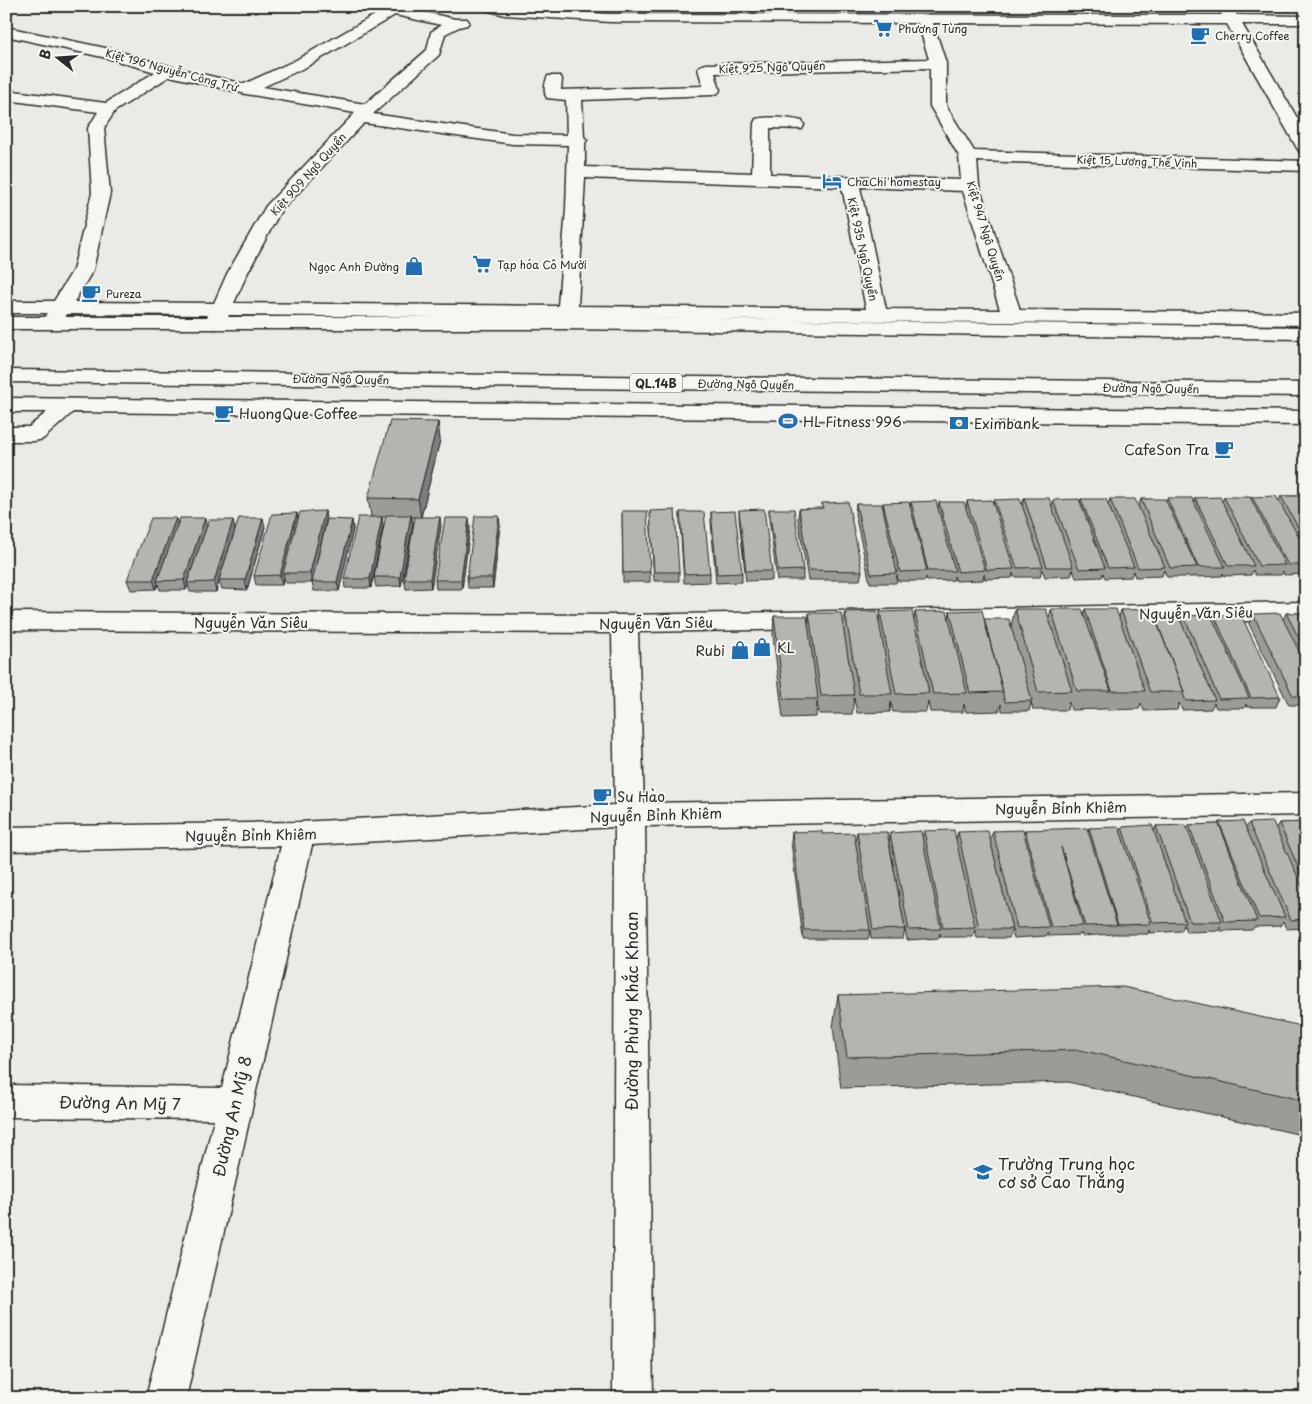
<svg xmlns="http://www.w3.org/2000/svg" width="1312" height="1404" viewBox="0 0 1312 1404" font-family="'Playpen Sans',sans-serif">
<style>
.lines{fill:none;stroke-linecap:round;stroke-linejoin:round}
.minor-casing{stroke:#2b2b2b;stroke-width:3}
.highway-casing{stroke:#2b2b2b;stroke-width:3}
.minor{fill:#f6f6f2;fill-rule:evenodd}
.highway{fill:#f6f6f2;fill-rule:evenodd}
.wall{fill:#9b9b98;stroke:#2b2b2b}
.shaded-wall{fill:#7e7e7c;stroke:#2b2b2b}
.building{fill:#b4b4b1;stroke:#2b2b2b}
.labels{text-anchor:middle;dominant-baseline:central;stroke-width:4;stroke-linejoin:round;paint-order:stroke}
.far-poi-label{font-size:11px;fill:#2b2b2b;stroke:#f6f6f2;text-anchor:start}
.far-street-label{font-size:11px;fill:#2b2b2b;stroke:#f6f6f2}
.shield{fill:#f6f6f2;stroke:#686867;stroke-width:1}
.shield-label{font-size:12px;font-weight:bold;fill:#2b2b2b}
.poi-label{font-size:14px;fill:#2b2b2b;stroke:#f6f6f2;text-anchor:start}
.street-label{font-size:14px;fill:#2b2b2b;stroke:#f6f6f2}
.near-street-label{font-size:16px;fill:#2b2b2b;stroke:#f6f6f2}
.near-poi-label{font-size:16px;fill:#2b2b2b;stroke:#f6f6f2;text-anchor:start}
</style>
<rect width="100%" height="100%" fill="#eaeae6"/>
<filter id="ink" filterUnits="userSpaceOnUse"><feTurbulence type="fractalNoise" baseFrequency=".02" numOctaves="2"/><feDisplacementMap in="SourceGraphic" scale="10" xChannelSelector="R" yChannelSelector="G"/><feConvolveMatrix kernelMatrix="1 2 1 2 8 2 1 2 1" color-interpolation-filters="sRGB"/></filter>
<g filter="url(#ink)">
<g class="lines">
<g class="minor-casing">
<path id="minor" d="M366,6H407L406,8L455,19H467L469,22L467,25L459,27L445,34L439,55L373,114L513,134L567,135L566,100L547,98C543,93 545,81 548,76H560L562,79L561,90L703,86L698,69L700,66L706,64L929,59L918,23L610,22L505,15L482,9L480,6L610,14L1222,15L1217,6H1231L1237,15L1306,16V24H1242L1306,133V153L1300,152L1297,148L1227,24L933,23L946,63V106L974,151L1306,161V171L977,161L979,186L1020,310L1306,313V325L578,318L574,327L567,329L560,327L557,323V318L229,315L222,327L215,329L208,327L205,323L208,315L67,314L61,323L54,325L47,323L44,319L47,313H6V301H54L73,270L92,193L88,128L98,112L6,100V90L106,103L155,72L107,58L6,36V27L110,49L172,67L244,84L296,60L380,12L368,9ZM395,15L441,25L431,32L427,50L365,104L263,87L308,66ZM930,68V106L959,156L961,180L770,174V128L802,129L804,125L802,121C789,118 769,116 756,119L754,123L752,173L585,167V143L587,140L584,137L582,100L712,95L718,93L720,90L715,73ZM170,76L246,94L355,113L266,206L227,274L214,303L74,302L93,270L110,193L104,128L115,111ZM364,123L513,144L568,145L566,209L558,306L234,303L247,274L280,212ZM585,178L842,187L866,309L578,306ZM860,187L963,191L1000,310L886,309Z
M6,398L1306,411V425L73,412L43,439L35,441H6V427H29L47,412H6Z
M1306,602V620L638,632L644,803L1306,793V815L645,826L653,1398H613L615,827L312,845L186,1398H146L214,1119L6,1117V1085L222,1088L281,846L6,851V827L299,822L615,805L612,633L6,630V612L625,615Z"/>
</g>
<g class="highway-casing">
<path id="highway" d="M6,317H567L1306,327V339L567,329H6Z
M6,370L1306,383V396L6,382Z"/>
</g>
<use href="#minor" class="minor"/>
<use href="#highway" class="highway"/>
</g>
<path class="wall" d="M438,422L440,440L421,517L441,526L431,588L406,589L404,579L415,517H412L413,524L401,586L376,587L374,577L386,517H382L383,526L371,588H345L344,579L371,516L368,498Z
M1281,496H1306V574L1284,575L1283,571L1281,575H1255L1253,570L1251,575L1224,576L1223,573L1222,576L1195,577L1194,575V577H1167L1164,570L1162,576L1135,577L1133,571L1131,577L1105,578L1103,573L1102,577L1076,578L1073,569L1071,576L1045,577L1042,569L1040,577H1014L1013,573L1012,578L985,579L984,574L983,580L956,581L954,576V580L927,581L926,577L925,581H898L897,575L896,583H870L855,514L856,504L883,509V503L910,508L911,502L938,508L939,502L966,508L967,501L993,505L994,500L1022,506L1024,498L1052,506L1053,500L1080,503L1081,499L1108,505L1110,499L1138,507L1141,499L1166,500L1167,498L1194,502L1195,498L1222,502L1224,497L1251,499L1252,497L1279,501Z
M822,503L862,571L860,580H808L798,519L799,509L822,508Z
M769,509L803,570V580H777L769,519Z
M739,510L772,571V580L746,581L739,519Z
M325,511L326,521L312,583H285L284,578L282,585H256L254,576L297,513L298,520Z
M622,511L650,572V582H623Z
M650,511L679,572V581H654Z
M680,512L710,573V582L684,583L680,521Z
M711,512L742,573V582L716,583L711,521Z
M352,520L353,529L339,591H314L312,582Z
M178,524L235,529L265,527L247,590L222,589L219,582L216,592H190L188,585L186,590H160L158,584L156,589L131,590L127,580Z
M500,525L493,588H468L467,578Z
M470,527L462,589H436L435,580Z
M1015,609L1049,618L1051,609L1084,613L1085,609L1119,617L1121,610L1155,618L1181,622L1184,616L1213,618L1214,615L1280,697L1276,707H1247L1246,704L1245,708H1216L1214,703L1211,709L1182,710L1179,703L1177,710L1144,711L1141,703L1139,709L1107,710L1106,707L1105,709L1071,710L1069,702L1067,710H1033L1031,702L1029,711H1002L1001,704L999,711L966,712L964,704L963,712H930L928,702L926,712H893L891,702L890,712L857,713L854,698L852,714H819L817,702L816,717L783,718L773,635L774,616L808,625L809,613L843,626L845,612L879,621L880,612L914,620L915,612L949,619L950,611L1011,626Z
M1286,613H1306V705H1289L1249,624L1253,614L1283,620Z
M1219,822L1246,828L1249,823L1276,828L1279,823L1306,822V928L1286,929L1283,921L1280,926L1255,927H1254L1252,930L1221,931L1220,927L1218,931L1186,932L1184,925L1181,931L1150,933L1149,930L1148,934H1115V933L1114,934L1082,936L1081,933L1080,935L1048,936V933L1046,936L1014,938L990,840L993,831L1024,834L1025,830L1088,831L1089,828L1120,831L1122,827L1154,831L1156,826L1187,829L1189,825L1218,824Z
M924,831L956,839L958,832L1012,929L1009,938H977L975,930L973,937H941L940,933L939,938L907,940L889,842L890,833L922,838Z
M792,832L822,834L855,842L857,832L905,929L903,939H871L870,930L868,939H803L791,842Z
M838,995L1306,1027V1136L1068,1082L841,1088L833,1027Z"/>
<path class="shaded-wall" d="M438,422L440,440L421,517L418,499Z
M325,511L326,521L312,583L310,573Z
M297,513L299,523L283,573L284,578L282,585L280,575Z
M411,515L413,524L401,586L400,577Z
M499,516L500,525L493,588L492,578Z
M382,517L383,526L371,588L370,579Z
M440,517L441,526L431,588L430,579Z
M176,518L179,527L157,581L158,584L156,589L153,580Z
M205,518L207,527L187,583L188,585L186,590L184,580Z
M263,518L265,527L247,590L245,580Z
M469,518L470,527L462,589L461,580Z
M233,520L235,530L219,580V582L216,592L214,582Z
M352,520L353,529L339,591L337,582Z"/>
<path class="building" d="M390,421L438,422L418,499L368,498Z
M1276,496L1306,550V565H1288L1252,497Z
M1281,496H1306V542Z
M1220,497L1254,566H1228L1195,498Z
M1224,497H1250L1285,565L1259,566Z
M1024,498H1049L1073,567H1047Z
M1167,498H1192L1225,567H1198Z
M1020,499L1043,567L1017,568L994,500Z
M1079,499L1105,568L1079,569L1053,500Z
M1081,499H1106L1134,567L1108,568Z
M1110,499H1135L1165,567L1138,568Z
M1141,499H1165L1197,567L1170,568Z
M992,500L1014,569L987,570L967,501Z
M936,501L955,571H928L911,502Z
M848,502L862,571L809,570L799,509L823,508L822,503Z
M909,502L927,571L900,572L883,503Z
M939,502H964L985,570L958,572Z
M856,504H882L897,573L871,574Z
M764,509L772,571H746L739,510Z
M769,509H794L803,570L778,571Z
M675,510L679,572H654L650,511Z
M325,511L310,573H283L300,512Z
M622,511H647L650,572L623,573Z
M735,511L742,573L717,574L711,512Z
M680,512H704L710,573L684,574Z
M297,513L280,575L254,576L272,514Z
M386,515H411L400,577H374Z
M475,516H499L492,578H467Z
M358,517H382L370,579H344Z
M415,517H440L430,579H404Z
M151,518H176L153,580H127Z
M180,518H205L184,580L157,581Z
M239,518H263L245,580H219Z
M445,518H469L461,580H435Z
M327,519L352,520L337,582H312Z
M209,520H233L214,582L187,583Z
M1015,609H1046L1072,691L1038,692Z
M1051,609H1082L1111,691H1077Z
M1085,609H1116L1145,691H1112Z
M1152,609L1184,692H1150L1121,610Z
M982,610L1003,692L970,693L950,611Z
M877,611L892,694H859L845,612Z
M912,611L929,693L896,694L880,612Z
M947,611L967,693L933,694L915,612Z
M809,613H841L854,695L821,696Z
M1280,613L1306,665V696H1293L1253,614Z
M1286,613H1306V652Z
M1211,615L1249,698L1219,699L1184,616Z
M1214,615H1241L1280,697L1251,698Z
M774,616H807L818,699H784Z
M1179,617L1215,700L1186,701L1183,694L1184,692L1155,618Z
M984,619H1009L1032,701L1005,702L1003,695V692Z
M1243,821L1285,917L1259,918L1219,822Z
M1273,822L1306,895V919L1291,920L1249,823Z
M1306,822V885L1279,823Z
M1219,824L1257,921L1225,922L1189,825Z
M1152,825L1185,922L1153,923L1122,827Z
M1186,825L1222,922H1190L1156,826Z
M1119,827L1151,924L1118,925L1089,828Z
M1087,828L1117,925L1085,926L1061,847L1083,926L1051,927L1025,830Z
M954,830L975,927L943,928L924,831Z
M1023,830L1049,927L1017,928L993,831Z
M822,831V834L854,833L870,930H804L792,832Z
M921,831L941,929L909,930L890,833Z
M988,831L1012,929H979L958,832Z
M857,832H887L905,929L873,930Z
M1123,987L1306,1027V1101L1080,1050L847,1057L838,995Z"/>
</g>
<defs>
<g id="supermarket-bare" transform="scale(1.5)"><path d="M-6-5.5h2.5l.6 2H6L4.5 2H-2.5L-4.4-4H-6ZM-1.5 3.2a1.3 1.3 0 1 0 .1 0ZM3 3.2a1.3 1.3 0 1 0 .1 0Z" fill="#1f6fb2" stroke="#f6f6f2" stroke-width="2.5" paint-order="stroke"/></g>
<g id="cafe-bare" transform="scale(1.5)"><path d="M-5.5-4.5H6V0H3Q3 3.5 0 3.5H-2.5Q-5.5 3.5-5.5 0ZM3-3.2v2h1.7v-2ZM-6 4.5H4V6H-6Z" fill="#1f6fb2" stroke="#f6f6f2" stroke-width="2.5" paint-order="stroke"/></g>
<g id="hotel-bare" transform="scale(1.5)"><path d="M-6-4.5h1.5V1H6V5H4.5V3h-9V5H-6ZM-4 0a1.8 1.8 0 1 1 3.6 0ZM.5 0V-2.5h3Q6-2.5 6 0Z" fill="#1f6fb2" stroke="#f6f6f2" stroke-width="2.5" paint-order="stroke"/></g>
<g id="shop-bare" transform="scale(1.5)"><path d="M-5-2.5h2.3a2.7 3.5 0 0 1 5.4 0H5L5.5 6h-11ZM-1.5-2.5h3a1.5 2.3 0 0 0-3 0Z" fill="#1f6fb2" stroke="#f6f6f2" stroke-width="2.5" paint-order="stroke"/></g>
<g id="stadium-bare" transform="scale(1.5)"><path d="M0-5a6.5 5 0 1 0 0 10a6.5 5 0 1 0 0-10ZM-3.5-1.8h7v3.6h-7Z" fill="#1f6fb2" stroke="#f6f6f2" stroke-width="2.5" paint-order="stroke"/></g>
<g id="bank-bare" transform="scale(1.5)"><path d="M-6-4H6V4H-6ZM0-2.3a2.3 2.3 0 1 0 0 4.6a2.3 2.3 0 1 0 0-4.6Z" fill="#1f6fb2" stroke="#f6f6f2" stroke-width="2.5" paint-order="stroke"/></g>
<g id="school-bare" transform="scale(1.5)"><path d="M0-5L7-2L0 1L-7-2ZM-4 1L0 2.5L4 1V4Q0 6-4 4Z" fill="#1f6fb2" stroke="#f6f6f2" stroke-width="2.5" paint-order="stroke"/></g>
</defs>
<g fill-rule="evenodd">
<use href="#supermarket-bare" x="883" y="28"/>
<use href="#cafe-bare" x="1200" y="35"/>
<use href="#hotel-bare" x="832" y="181"/>
<use href="#supermarket-bare" x="482" y="264"/>
<use href="#shop-bare" x="414" y="266"/>
<use href="#cafe-bare" x="91" y="293"/>
<use href="#cafe-bare" x="224" y="413"/>
<use href="#stadium-bare" x="788" y="421"/>
<use href="#bank-bare" x="959" y="423"/>
<use href="#cafe-bare" x="1224" y="449"/>
<use href="#shop-bare" x="762" y="647"/>
<use href="#shop-bare" x="740" y="650"/>
<use href="#cafe-bare" x="602" y="796"/>
<use href="#school-bare" x="983" y="1172"/>
</g>
<g class="labels">
<g class="far-poi-label">
<text x="898" y="28">Phương Tùng</text>
<text x="1215" y="35">Cherry Coffee</text>
<text x="847" y="181">ChaChi homestay</text>
<text x="497" y="264">Tạp hóa Cô Mười</text>
<text x="399" y="266" text-anchor="end">Ngọc Anh Đường</text>
<text x="106" y="293">Pureza</text>
</g>
<g class="far-street-label">
<text transform="translate(772 67) rotate(-2)">Kiệt 925 Ngô Quyền</text>
<text transform="translate(172 70) rotate(15)">Kiệt 196 Nguyễn Công Trứ</text>
<text transform="translate(1137 161) rotate(2)">Kiệt 15 Lương Thế Vinh</text>
<text transform="translate(308 174) rotate(-48)">Kiệt 909 Ngô Quyền</text>
<text transform="translate(986 231) rotate(73)">Kiệt 947 Ngô Quyền</text>
<text transform="translate(863 249) rotate(78)">Kiệt 935 Ngô Quyền</text>
<text transform="translate(341 379) rotate(1)">Đường Ngô Quyền</text>
<text transform="translate(746 384) rotate(1)">Đường Ngô Quyền</text>
<text transform="translate(1151 388) rotate(1)">Đường Ngô Quyền</text>
</g>
<rect class="shield" x="630" y="373.5" width="52" height="19" rx="4"/>
<g class="shield-label">
<text x="656" y="383">QL.14B</text>
</g>
<g class="poi-label">
<text x="239" y="413">HuongQue Coffee</text>
<text x="803" y="421">HL Fitness 996</text>
<text x="974" y="423">Eximbank</text>
<text x="1209" y="449" text-anchor="end">CafeSon Tra</text>
<text x="777" y="647">KL</text>
<text x="725" y="650" text-anchor="end">Rubi</text>
<text x="617" y="796">Su Hào</text>
</g>
<g class="street-label">
<text transform="translate(1196 613) rotate(-1)">Nguyễn Văn Siêu</text>
<text x="251" y="622">Nguyễn Văn Siêu</text>
<text transform="translate(656 623) rotate(-1)">Nguyễn Văn Siêu</text>
<text transform="translate(1061 808) rotate(-1)">Nguyễn Bỉnh Khiêm</text>
<text transform="translate(656 815) rotate(-2)">Nguyễn Bỉnh Khiêm</text>
<text transform="translate(251 835) rotate(-1)">Nguyễn Bỉnh Khiêm</text>
</g>
<g class="near-street-label">
<text transform="translate(631 1011) rotate(-90)">Đường Phùng Khắc Khoan</text>
<text transform="translate(120 1102) rotate(1)">Đường An Mỹ 7</text>
<text transform="translate(231 1116) rotate(-77)">Đường An Mỹ 8</text>
</g>
<g class="near-poi-label">
<text x="998" y="1163">Trường Trung học<tspan x="998" dy="18">cơ sở Cao Thắng</tspan></text>
</g>
</g>
<rect width="1312" height="1404" fill="none" stroke="#f6f6f2" stroke-width="25"/>
<rect x="12" y="12" width="1287" height="1379" fill="none" stroke="#2b2b2b" stroke-width="2" filter="url(#ink)"/>
<g transform="translate(58 58) rotate(287)" stroke="#f6f6f2" stroke-width="4" paint-order="stroke">
<path d="M0-4L9 19L0 12L-9 19Z" fill="#2b2b2b"/>
<text y="-8" font-size="14" font-weight="bold" text-anchor="middle" fill="#2b2b2b">B</text>
</g>
</svg>
